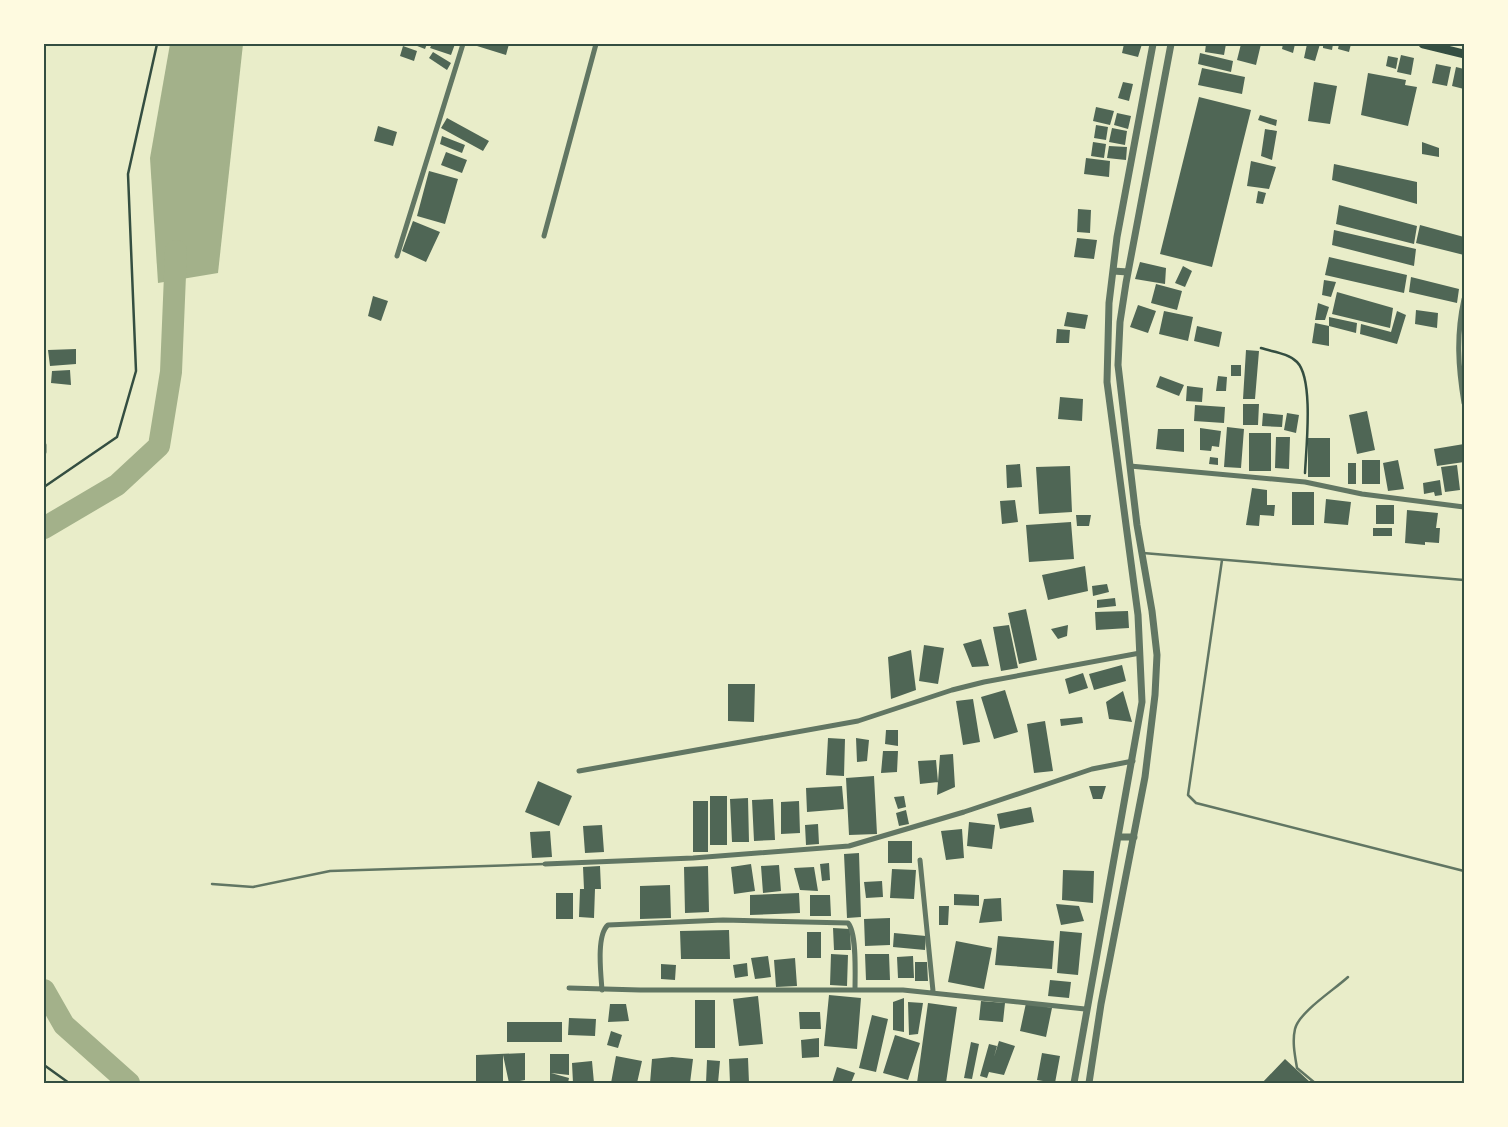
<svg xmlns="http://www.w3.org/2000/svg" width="1508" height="1127" viewBox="0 0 1508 1127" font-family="'Space Grotesk',sans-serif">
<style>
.water{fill:#a3b18a}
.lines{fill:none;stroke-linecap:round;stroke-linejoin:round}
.river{stroke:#a3b18a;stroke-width:22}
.building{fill:#4f6655}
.path{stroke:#344e41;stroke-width:2.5}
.service{stroke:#617663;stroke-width:2.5}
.minor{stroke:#617663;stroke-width:5}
.tertiary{stroke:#617663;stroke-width:7}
.trunk{stroke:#344e41;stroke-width:9}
.neatline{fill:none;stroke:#344e41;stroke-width:2}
</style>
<rect width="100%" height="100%" fill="#e9edc9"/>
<path class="water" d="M170,44H243L218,273L158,283L150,158Z"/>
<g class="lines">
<path class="river" d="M44,528L117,485L159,446L171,372L176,251
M44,990L64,1025L129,1083"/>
</g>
<path class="building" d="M412,44H427L425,49Z
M432,44H455L451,55L430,48Z
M478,44H509L506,55L477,46Z
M1124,44H1142L1138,57L1122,53Z
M1206,44H1226L1224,55L1205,52Z
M1241,44H1261L1256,65L1237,60Z
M1283,44H1295L1293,53L1282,49Z
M1307,44H1320L1315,61L1304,58Z
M1323,44H1333L1332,50L1323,48Z
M1339,44H1351L1349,52L1338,49Z
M403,46L417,51L414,61L400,56Z
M433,52L451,63L447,70L429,58Z
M1200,53L1233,61L1231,72L1198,64Z
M1401,55L1414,58L1411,75L1397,72Z
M1388,56L1398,58L1396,69L1386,66Z
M1436,64L1451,67L1447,86L1432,83Z
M1456,67L1464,69V89L1452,86Z
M1202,68L1245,77L1242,94L1198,85Z
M1368,73L1406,80L1405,85L1417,87L1408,126L1361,115Z
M1123,82L1133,84L1129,101L1118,98Z
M1314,82L1337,86L1330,124L1308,121Z
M1199,97L1251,110L1212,267L1160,254Z
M1096,107L1114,111L1110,125L1093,121Z
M1117,113L1131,116L1128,129L1114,125Z
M1260,115L1277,120L1276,126L1258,120Z
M447,118L489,141L483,151L441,128Z
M1096,125L1108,127L1106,140L1094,138Z
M378,126L397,132L393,146L374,141Z
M1112,128L1127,131L1125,145L1109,142Z
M1265,129L1277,131L1272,160L1261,156Z
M442,136L465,145L462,153L440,144Z
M1093,142L1106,144L1104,158L1091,156Z
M1422,142L1439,148V157L1422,154Z
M1109,146L1127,147L1126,160L1107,158Z
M446,152L467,160L462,173L441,165Z
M1086,158L1110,161L1109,177L1084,174Z
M1251,161L1276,167L1269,189L1247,186Z
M1334,164L1417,182V204L1332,180Z
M429,171L458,179L445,224L417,216Z
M1258,191L1266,193L1263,204L1256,203Z
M1339,205L1417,226L1414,244L1336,224Z
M1078,209L1091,210L1090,233L1077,232Z
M413,221L440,232L426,262L402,251Z
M1420,225L1464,237V255L1416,243Z
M1334,230L1416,249L1414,266L1332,245Z
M1077,238L1097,240L1094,259L1074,257Z
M1329,257L1407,275L1404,293L1325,275Z
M1140,262L1166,268L1165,284L1135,279Z
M1183,266L1192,271L1185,287L1175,283Z
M1411,277L1459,289L1457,303L1409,292Z
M1324,280L1336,282L1331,297L1322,295Z
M1156,284L1182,291L1177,310L1151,303Z
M1337,292L1393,308L1390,328L1332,314Z
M373,296L388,301L381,321L368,316Z
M1318,303L1329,307L1325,320H1315Z
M1138,305L1156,311L1148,333L1130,327Z
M1416,310L1438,313L1437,328L1415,324Z
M1164,311L1193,317L1188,341L1159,334Z
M1397,311L1406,315L1397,344L1360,334L1361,324L1391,332Z
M1067,312L1088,315L1085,329L1064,326Z
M1329,317L1357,323L1356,333L1329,326Z
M1315,323L1329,326V346L1312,343Z
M1197,326L1222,332L1219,347L1194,341Z
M1057,329L1070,330L1069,343H1056Z
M76,349V364L50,366L48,350Z
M1246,350L1259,351L1255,399H1243Z
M1231,365H1241V376H1231Z
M70,370L71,385L51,383L52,371Z
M1160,376L1184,385L1179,396L1156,387Z
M1218,376L1227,377L1226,391H1216Z
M1187,386L1203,388L1202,402L1186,401Z
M1060,397L1083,399L1082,421L1058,419Z
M1243,404H1259L1258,425H1243Z
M1195,405L1225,407L1224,423L1194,421Z
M1367,411L1375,450L1357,454L1349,415Z
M1263,413L1283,415L1282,427L1262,426Z
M1287,413L1299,415L1296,433L1284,430Z
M1227,427L1244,429L1241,468L1224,467Z
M1200,428L1221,431L1219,447L1212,446L1211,451L1200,450Z
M1158,429H1184V452L1156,449Z
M1249,433H1271V471H1249Z
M1276,437H1290L1289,469L1275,468Z
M1308,438H1330V477H1308Z
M1464,444V462L1437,466L1434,449Z
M1210,457L1218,458V465L1209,464Z
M1362,460H1380V484H1362Z
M1398,460L1404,489L1388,491L1383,463Z
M1348,463H1356V484H1348Z
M1020,464L1022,487L1007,488L1006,465Z
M1457,465L1460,490L1445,492L1441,467Z
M1070,466L1072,512L1039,514L1036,467Z
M1440,480L1442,495L1435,496L1434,492L1424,494L1423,483Z
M1252,488L1267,490V505H1275L1274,516L1260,515L1259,526L1246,525Z
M1292,492H1314V525H1292Z
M1326,499L1351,502L1348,525L1324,523Z
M1015,500L1018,522L1002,524L1000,501Z
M1376,505H1394V524H1376Z
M1407,510L1438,513L1436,528H1440L1439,543L1425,542V545L1405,543Z
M1076,515H1091L1089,526H1077Z
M1071,522L1074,559L1029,562L1026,525Z
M1373,528H1392V536H1373Z
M1085,566L1088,591L1048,600L1042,575Z
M1107,584L1109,592L1093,596L1092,586Z
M1115,598L1116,606L1097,608V600Z
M1026,609L1037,660L1019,664L1008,613Z
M1128,611L1129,628L1096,630L1095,612Z
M1009,625L1018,668L1001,671L993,627Z
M1068,625L1067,636L1058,639L1051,629Z
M981,639L989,666L972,667L963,644Z
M924,645L944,648L938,684L919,681Z
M911,650L916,690L891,699L888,657Z
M1122,665L1126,681L1094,690L1089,674Z
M1083,673L1088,688L1069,694L1065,679Z
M728,684H755L754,722L728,721Z
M1005,690L1018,732L994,739L981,697Z
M1123,691L1132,722L1109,719L1106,702Z
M973,699L980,742L963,745L956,701Z
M1082,717L1083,723L1061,726L1060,719Z
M1045,721L1053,771L1034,773L1027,724Z
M886,730H898V746L885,744Z
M828,738L845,739L844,776L826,775Z
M856,738L869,740L867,761L857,762Z
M883,751H898L897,772L881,773Z
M953,754L955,787L937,795L940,755Z
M936,760L938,782L920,784L918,761Z
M874,776L877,834L849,835L846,778Z
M538,781L572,796L559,826L525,812Z
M842,786L844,809L807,812L806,788Z
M1089,786H1106L1102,799H1093Z
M710,796H727V845H710Z
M904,796L906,807L898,809L894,797Z
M748,798L749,842H732L730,799Z
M773,799L775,840L754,841L752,800Z
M693,801H708V852H693Z
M799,801L800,833L781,834V802Z
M1031,807L1034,822L1000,829L997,814Z
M906,810L909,824L899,826L896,813Z
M969,822L995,825L992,849L967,846Z
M818,824L819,844L806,845L805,825Z
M602,825L604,852L585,853L583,826Z
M962,829L964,858L946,860L941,831Z
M550,831L552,857L532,858L530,832Z
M888,841H912V863H888Z
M859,853L861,917L847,918L844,854Z
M829,863L830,880L822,881L820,864Z
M751,864L755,891L734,894L731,867Z
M779,865L781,891L763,893L761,866Z
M600,866L601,889H595L594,918L579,917L580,889H584L583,867Z
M708,866L709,912L685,913L684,867Z
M814,867L818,891L800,890L794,868Z
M892,869L916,870L914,899L890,898Z
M1063,870L1094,871L1093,903L1062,900Z
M882,881L883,897L866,898L864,882Z
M670,885L671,918L640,919V886Z
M556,893H573V919H556Z
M799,893L800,913L750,915V895Z
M954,894L979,895V906L954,905Z
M810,895H830L831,916H810Z
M1001,898L1002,921L979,923L984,899Z
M1056,904L1079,906L1084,921L1061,925Z
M939,906H949L948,925H939Z
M890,918V945L865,946L864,919Z
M833,928L850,929L851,950H834Z
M729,930L730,959H681L680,931Z
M1060,931L1082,933L1078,975L1057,973Z
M807,932H821V958H807Z
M894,933L926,936L925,950L893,947Z
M998,936L1054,941L1052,969L995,965Z
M956,941L992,948L984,989L948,982Z
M831,954L848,955L847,986L830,985Z
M865,954H889L890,980H866Z
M768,956L771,977L755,979L751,958Z
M913,956L914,978H898L897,957Z
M795,958L797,986L776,987L774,960Z
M915,962H927L928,981H915Z
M747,963L748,976L735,978L733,965Z
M661,964L676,965L675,980L661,979Z
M1050,980L1071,982L1069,998L1048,996Z
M829,995L861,998L857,1049L824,1046Z
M758,996L763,1044L739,1046L733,999Z
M904,998V1032L893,1030V1002Z
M695,1000H715V1048H695Z
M981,1001L1005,1003L1003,1022L979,1020Z
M908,1002L923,1003L918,1034L909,1035Z
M928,1003L957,1007L946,1083H917Z
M1026,1003L1052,1008L1046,1037L1020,1031Z
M610,1004H626L629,1021L608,1022Z
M799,1012H820L821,1029H800Z
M872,1015L888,1019L876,1072L859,1068Z
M569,1018L596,1019L595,1036L568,1035Z
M507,1022H562V1042H507Z
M611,1031L622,1035L618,1048L607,1045Z
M895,1035L920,1043L908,1080L883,1073Z
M819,1038V1057L802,1058L801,1040Z
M999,1041L1015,1046L1004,1075L989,1072L987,1078L980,1076L989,1044L997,1046L994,1057Z
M971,1042L979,1044L972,1079L964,1078Z
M525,1053V1080L509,1083L503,1055V1083H476V1055Z
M1042,1053L1060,1056L1055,1083L1037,1080Z
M550,1054H569V1075L551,1073L569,1078L568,1083H550Z
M616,1056L642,1061L637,1083H611Z
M672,1057L693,1059L690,1083H650L652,1059Z
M748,1058L749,1083H730L729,1059Z
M1285,1059L1311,1083H1262Z
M707,1060L720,1061L718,1083H706Z
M592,1061L594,1083H573L572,1063Z
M837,1067L855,1073L851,1083H832Z"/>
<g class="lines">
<path class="path" d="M1261,348C1273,352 1288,353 1297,362C1314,379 1306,449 1305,473
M44,487L117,437L136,371L128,174L157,44
M44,1065L69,1083"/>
<path class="service" d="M1143,553L1464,580
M1222,560L1188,795L1196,803L1464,871
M212,884L253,887L330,871L545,864
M1315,1083L1297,1068C1295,1056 1292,1042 1295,1029C1299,1012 1334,990 1348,977"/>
<path class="minor" d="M544,236L596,44
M397,256L463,44
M1464,299C1456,335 1458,367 1464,403
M44,445V452
M1130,466L1305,482L1362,494L1464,507
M579,771L858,721L952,690L984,682L1140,653
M920,860L933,991
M545,864L693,858L849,846L964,812L1092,769L1133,761
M569,988L640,990H903L1085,1009
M602,990C601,975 596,935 608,925L723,920L848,923C857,933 855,974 855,989"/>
<path class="tertiary" d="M1113,271L1128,272
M1119,837H1134
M1074,1083L1142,702L1138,615L1107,382L1109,303L1117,237L1153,44
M1089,1083L1101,1004L1145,777L1155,695L1157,655L1152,611L1137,525L1118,365L1120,322L1126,283L1171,44"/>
<path class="trunk" d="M1423,44L1464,54"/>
</g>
<rect width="1508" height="1127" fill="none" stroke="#fefae0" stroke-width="90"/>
<rect x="45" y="45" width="1418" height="1037" class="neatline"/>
</svg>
